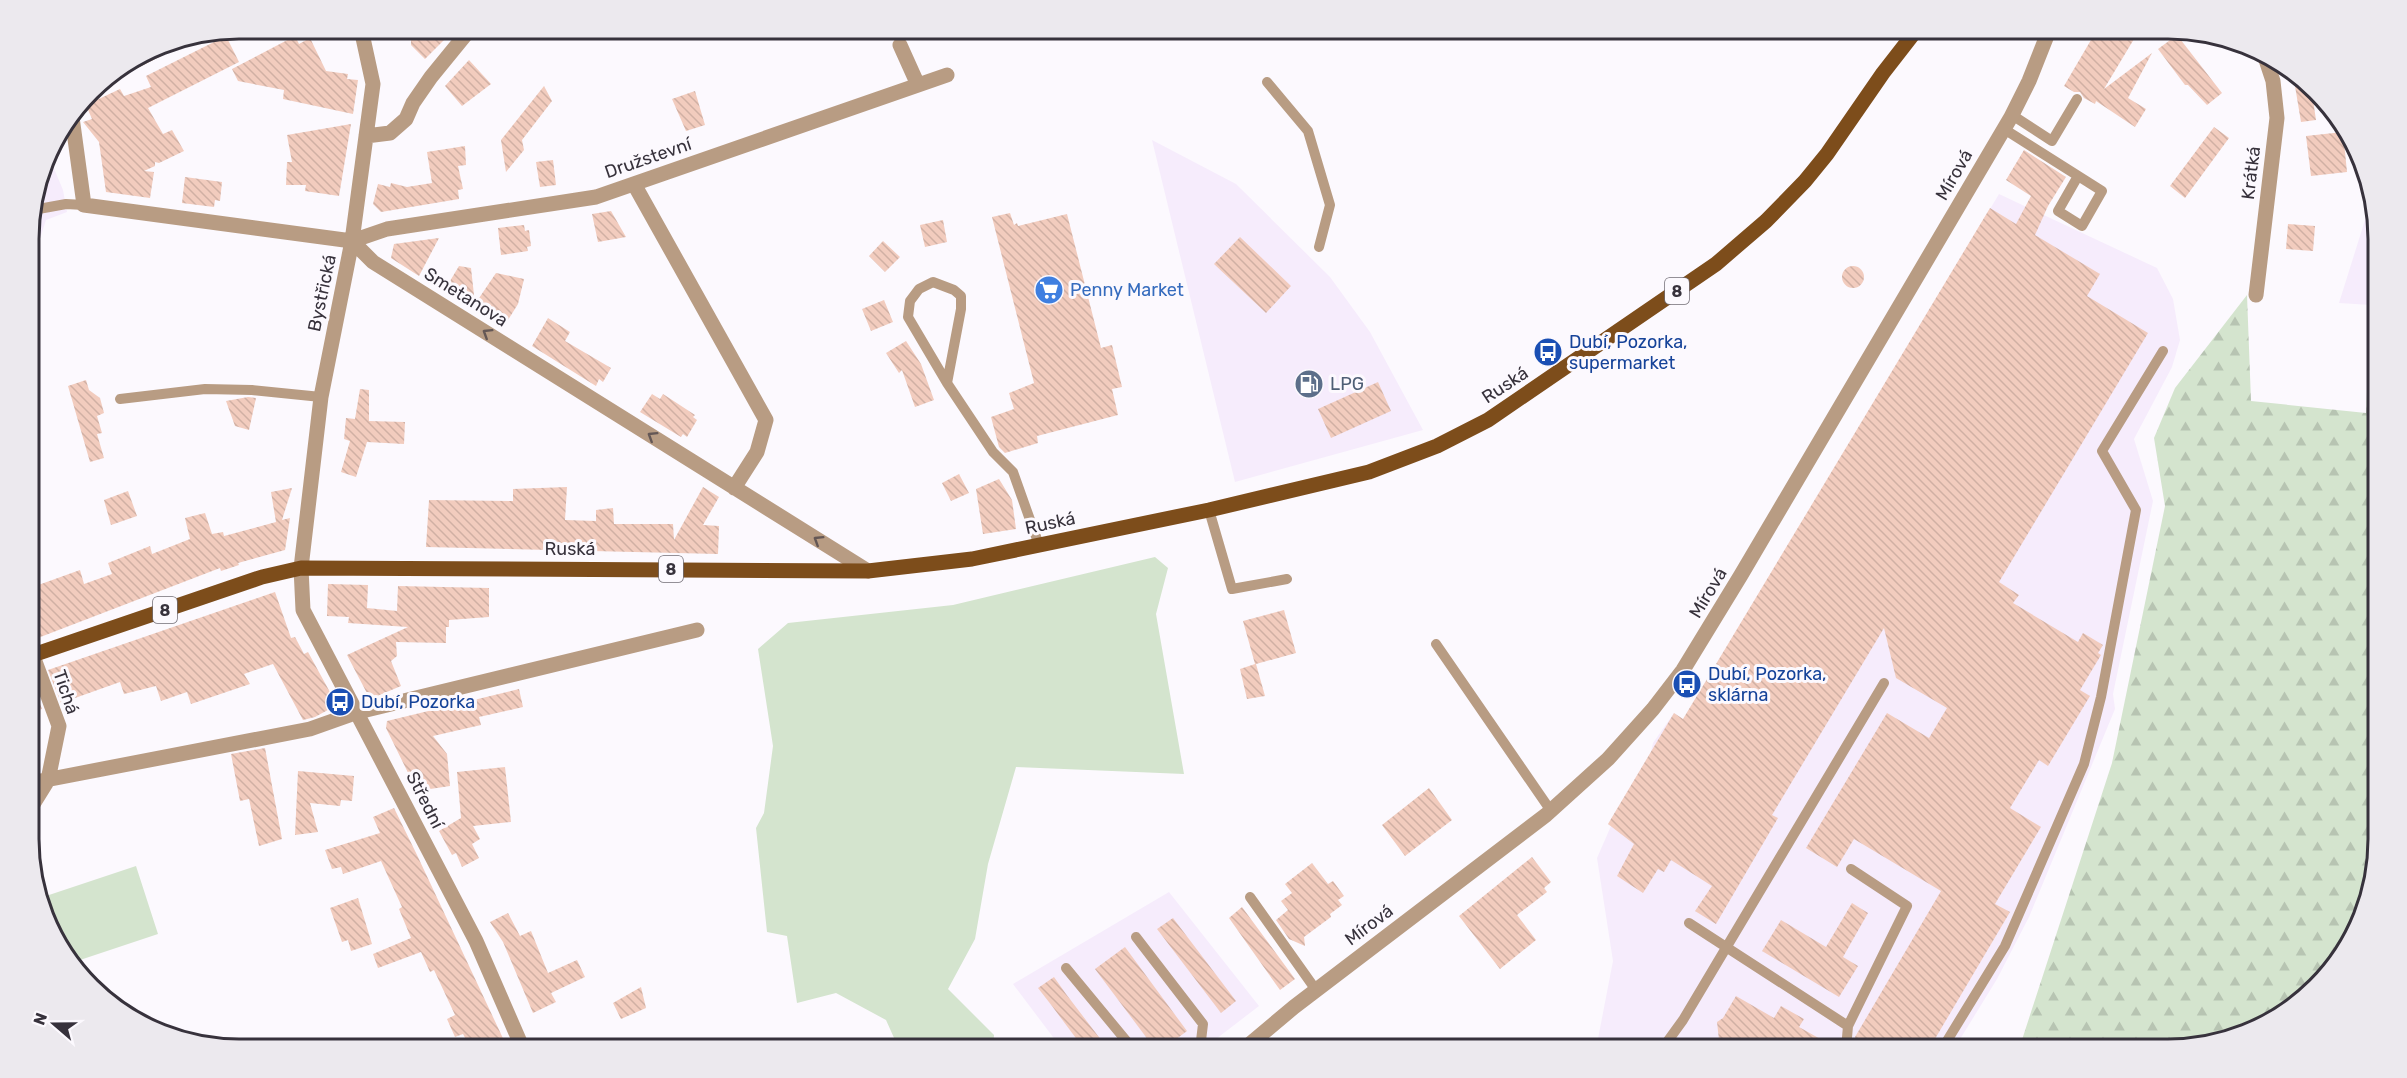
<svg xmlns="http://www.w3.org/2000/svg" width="2407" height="1078" viewBox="0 0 2407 1078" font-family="Rubik,sans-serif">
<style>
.industrial{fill:#f6ecfc}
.green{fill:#d4e4ce}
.forest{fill:url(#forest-firs)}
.building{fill:url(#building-back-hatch)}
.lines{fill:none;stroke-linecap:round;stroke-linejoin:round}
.service{stroke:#b89c83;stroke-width:10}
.minor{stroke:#b89c83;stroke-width:15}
.tertiary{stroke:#b89c83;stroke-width:15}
.primary{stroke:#7d4d1b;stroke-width:15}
.oneway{stroke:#645755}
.labels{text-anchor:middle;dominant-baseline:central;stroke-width:6;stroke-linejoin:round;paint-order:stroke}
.shield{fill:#fcf9fe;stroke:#726e76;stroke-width:1.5}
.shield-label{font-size:16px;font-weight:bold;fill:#37323c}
.street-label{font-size:18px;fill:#37323c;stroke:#fcf9fe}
.shop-label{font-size:18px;fill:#366cbe;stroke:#fcf9fe;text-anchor:start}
.transit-label{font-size:18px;fill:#164399;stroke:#fcf9fe;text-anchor:start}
.service-label{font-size:18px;fill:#4e5e75;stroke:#fcf9fe;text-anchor:start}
.rim{fill:none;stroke:#37323c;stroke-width:3}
</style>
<defs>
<pattern id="forest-firs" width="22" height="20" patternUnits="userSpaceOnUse" patternTransform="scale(1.5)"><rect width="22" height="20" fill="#d4e4ce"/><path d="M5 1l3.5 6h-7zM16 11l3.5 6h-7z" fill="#b7c4b2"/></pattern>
<pattern id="building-back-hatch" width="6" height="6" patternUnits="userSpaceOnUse" patternTransform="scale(1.5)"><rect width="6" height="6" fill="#f2ccbe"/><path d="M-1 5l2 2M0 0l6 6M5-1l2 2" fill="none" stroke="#d0b0a4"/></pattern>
</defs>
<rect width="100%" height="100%" fill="#fcf9fe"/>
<path class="industrial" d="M1669,29H1802L1776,37L1672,31Z
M1152,140L1236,184L1330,277L1370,332L1423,430L1235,482Z
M48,154L63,190L67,212L46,220L29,273V225Z
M1999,194L2157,268L2173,299L2180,340L2172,367L2134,439L2153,501L2113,694L2115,709L2029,917L1997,979L1954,1049H1596L1613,961L1597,858L1611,826L1610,821L1651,752L1653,743L1674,713L1684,720Z
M2369,194L2377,212V293L2371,305L2339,303L2365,220Z
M1169,892L1259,1006L1203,1049H1062L1013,984Z"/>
<path class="green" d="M1155,557L1168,568L1156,614L1184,774L1016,767L988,864L975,939L948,989L994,1035L993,1049H899L886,1020L836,993L797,1003L787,936L767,932L756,828L764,813L773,746L758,649L788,623L953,605Z
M136,866L158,934L71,963L43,897Z"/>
<path class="forest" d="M2377,293L2378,839L2362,920L2326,978L2285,1014L2181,1049H2019L2112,763L2165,506L2154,438L2175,388L2247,295L2251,401L2366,413L2371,305Z"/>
<path class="building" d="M417,28H456L425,59L411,45V34Z
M2098,28H2138L2137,34L2104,89L2152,53L2128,98L2146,109L2135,127L2096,101L2095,104L2084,98L2080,92H2074L2064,86Z
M2177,35L2222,93L2207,105L2188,85H2185L2158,49Z
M226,36L239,62L148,108L163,134L172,130L184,151L159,163L155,162V166L144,171L154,172L150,198L106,192L99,142L83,122L92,119L86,105L120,89L124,96L151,87L146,76Z
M295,36L299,44L310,38L326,71L348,74L347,79L358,80L353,114L283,99L284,90L238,81L232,69Z
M469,60L491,84L462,106L445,86Z
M2294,80L2312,93L2316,120L2301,122Z
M544,86L552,101L522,140L524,150L506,172L501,140Z
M695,91L705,125L686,131L672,99Z
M351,124L339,196L305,191L306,185H286L287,162H292L287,135Z
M2214,127L2229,138L2185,198L2170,186Z
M2343,132L2347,172L2311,176L2306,136Z
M465,146L466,165L458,166L463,189L458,190L459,199L381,212L373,204L378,184L390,187L391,183L407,187L432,183L427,152Z
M2024,150L2066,177L2048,206L2035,235L2100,274L2087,296L2148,333L1999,582L2019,595L2013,603L2078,642L2083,633L2103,645L2098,653L2101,655L2080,690L2090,696L2048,766L2039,760L2010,808L2041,827L1995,904L2010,912L1929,1049H1862L1854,1044L1855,1037L1941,891L1854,839L1837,867L1806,848L1887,713L1929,738L1947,708L1896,678L1884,628L1772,815L1778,818L1716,924L1695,911L1712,886L1671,860L1664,872L1658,869L1643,893L1617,876L1634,844L1608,824L1674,713L1683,719L1990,208L2016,224L2031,196L2006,180Z
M553,160L556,185L540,187L536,162Z
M185,177L222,182L220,201L215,200L214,207L182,203Z
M611,211L626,237L598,242L592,214Z
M1010,213L1014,225L1017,223L1018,226L1067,214L1101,348L1112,345L1122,387L1112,389L1118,415L1037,436L1038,443L1005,453L999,447L991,417L1014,409L1009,393L1034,383L992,217Z
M943,220L947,242L925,247L920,225Z
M2288,224L2315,226L2313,251L2286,249Z
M524,225L525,231L529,230L531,246L527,247L528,251L501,255L498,228Z
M1240,237L1291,286L1266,313L1214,264Z
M439,238L419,276L391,258L394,244Z
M883,241L900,257L885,272L869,256Z
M459,266L471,268L475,304L496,273L524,279L518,304L503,328L444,291Z
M1842 277a11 11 0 1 1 22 0a11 11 0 1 1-22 0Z
M884,300L893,322L871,331L862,309Z
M548,318L570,332L565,341L611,368L603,382L599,379L596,386L532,346Z
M906,341L921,364L934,400L915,407L902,370L899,373L886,353Z
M86,380L89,390L100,398L104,413L97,416L102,433L97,434L104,458L90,462L68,386Z
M1378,382L1391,411L1331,438L1318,409Z
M360,389L369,390V421L405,422L404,444L367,442L356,477L341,472L350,441L344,439L346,418L355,419Z
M652,394L660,399L663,394L695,415L693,417L697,420L687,437L683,434L681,437L640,412Z
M248,397L256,398L249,430L235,426L226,401Z
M959,474L969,493L951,501L942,483Z
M999,479L1012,500L1016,529L983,534L976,489Z
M567,487L565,520L596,521V510L613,508L614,524H673L674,540L703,487L719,497L703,525L719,526L718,554L426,547L429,500L513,501V489Z
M292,488L282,520L290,518L285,550L238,563L239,565L221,571L220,568L30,641V607L36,605L30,588L80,570L84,584L112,574L108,563L150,546L152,554L190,539L185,518L205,513L212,534L223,532L224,536L276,522L271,492Z
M128,491L137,516L111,525L104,500Z
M328,584L368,585L367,608L397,611L398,586L489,588V617L449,620V627H446V643L396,642L397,656L391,661L401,686L370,699L347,655L408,627L348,623L349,617L327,616Z
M275,592L291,638L295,637L304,654L308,652L337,705L315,717L303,720L273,664L244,674L250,684L191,704L187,692L161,701L156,686L124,694L120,682L61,703L48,670Z
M1284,610L1296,653L1256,664L1265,696L1247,699L1240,669L1255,664L1243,621Z
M30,676L42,709L30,713Z
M519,689L523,707L479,717L481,725L433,736L447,754L450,786L417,791L386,728L387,721Z
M265,748L282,839L259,846L249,799L240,801L231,754Z
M505,767L511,822L473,826L480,839L472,844L479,858L462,867L456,853L452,855L439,831L461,818L457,772Z
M298,771L354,776L352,801L341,800L340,806L310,803L318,832L295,835Z
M1429,788L1452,820L1405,856L1382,825Z
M394,808L417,855L508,1049H471L463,1034L455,1037L447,1019L455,1015L434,970L430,972L421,952L378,968L373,954L411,938L399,909L402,907L381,861L343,874L341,867L332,869L325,850L380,833L373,817Z
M1532,857L1551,882L1544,888L1547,892L1517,915L1536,940L1500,969L1459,916Z
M1312,863L1328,884L1333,881L1344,896L1338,900L1342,905L1330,914L1331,917L1304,937L1305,946L1289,939L1276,920L1288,910L1281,901L1292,893L1285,884Z
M358,898L372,944L351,951L348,940L342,942L330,908Z
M1852,903L1868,913L1843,957L1858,966L1839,997L1762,951L1781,920L1826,947Z
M1242,907L1295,979L1280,990L1229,918Z
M508,913L520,936L531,931L548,973L577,960L585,977L551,993L556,1002L533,1013L503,942L490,922Z
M1173,918L1236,1001L1221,1013L1157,929Z
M1125,947L1187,1031L1163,1049H1155L1095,969Z
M1054,977L1066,994L1108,1049H1084L1052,1006L1038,988Z
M641,987L646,1008L621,1019L613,1003Z
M1736,996L1774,1018L1781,1006L1804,1019L1799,1027L1838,1049H1800L1790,1044L1787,1049H1747L1719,1040L1717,1022L1723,1018Z"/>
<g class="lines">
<path class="service" d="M1267,82L1308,131L1330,205L1319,247
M2012,115L2052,141L2077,99
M2004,129L2102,191L2082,226L2058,211L2078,176
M33,210L66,204L84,205
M947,383L961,309V296L954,290L933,282L919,289L910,301L908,317L947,383L993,452L1013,472L1039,545
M120,399L205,389L252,390L321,397
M1209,510L1232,589L1287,579
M1436,644L1551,811
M1250,897L1316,990
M1689,923L1848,1026
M1136,937L1203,1024L1200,1049
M1066,968L1133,1049
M1662,1049L1683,1020L1884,683
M1846,1049L1848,1026L1907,906L1851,869
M1942,1049L2005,946L2084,764L2101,697L2136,510L2102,451L2163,351"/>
<path class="minor" d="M358,28L363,38L373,84L352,241L321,397L301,568L303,610L476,941L523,1049
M900,45L918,85
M119,69L172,42
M72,117L84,205L352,241L373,262L868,571
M366,136L390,133L406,119L413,103L431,77L471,28
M634,184L766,420L757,452L734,488
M352,241L387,229L596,197L947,75
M2256,295L2277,118L2273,81L2265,57
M30,783L310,729L358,712L697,630
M30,809L48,780L59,726L33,656"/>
<path class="tertiary" d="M1244,1049L1294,1007L1546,815L1608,759L1653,709L1683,670L1741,575L2011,117L2029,81L2050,28"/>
<path class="primary" d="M30,656L262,577L301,568L868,571L972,559L1209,510L1369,472L1437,446L1488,420L1716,264L1766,221L1805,181L1827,154L1883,73L1918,28"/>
</g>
<defs><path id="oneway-chevron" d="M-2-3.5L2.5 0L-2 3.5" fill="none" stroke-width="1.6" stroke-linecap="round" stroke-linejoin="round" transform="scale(1.5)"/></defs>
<g class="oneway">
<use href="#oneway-chevron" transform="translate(487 333) rotate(-148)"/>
<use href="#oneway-chevron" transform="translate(652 436) rotate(-148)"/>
<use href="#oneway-chevron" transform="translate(818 540) rotate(-148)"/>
</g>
<defs>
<g id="supermarket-disc" transform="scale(1.5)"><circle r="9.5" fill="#3f7fe0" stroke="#fcf9fe"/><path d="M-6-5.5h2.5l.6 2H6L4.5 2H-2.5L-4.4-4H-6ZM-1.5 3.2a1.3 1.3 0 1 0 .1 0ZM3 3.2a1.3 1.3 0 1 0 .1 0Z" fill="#fff"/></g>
<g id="bus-disc" transform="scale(1.5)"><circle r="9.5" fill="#1a4fb4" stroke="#fcf9fe"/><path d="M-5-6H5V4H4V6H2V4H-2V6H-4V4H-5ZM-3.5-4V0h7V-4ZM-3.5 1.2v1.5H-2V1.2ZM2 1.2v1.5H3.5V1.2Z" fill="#fff"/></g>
<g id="fuel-disc" transform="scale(1.5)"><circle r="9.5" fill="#5c6f8a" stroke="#fcf9fe"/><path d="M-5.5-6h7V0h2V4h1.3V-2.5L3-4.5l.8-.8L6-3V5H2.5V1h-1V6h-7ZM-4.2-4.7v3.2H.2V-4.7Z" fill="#fff"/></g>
</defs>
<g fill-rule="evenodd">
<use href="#supermarket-disc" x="1049" y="290"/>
<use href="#bus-disc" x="1548" y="352"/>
<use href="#fuel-disc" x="1309" y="384"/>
<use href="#bus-disc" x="1687" y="684"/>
<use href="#bus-disc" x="340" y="702"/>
</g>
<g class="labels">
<g class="shield">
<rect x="1665" y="278" width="24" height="26" rx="4.5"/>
<rect x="659" y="556" width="24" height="26" rx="4.5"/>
<rect x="153" y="597" width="24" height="26" rx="4.5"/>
</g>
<g class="shield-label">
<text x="1677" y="291">8</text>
<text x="671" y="569">8</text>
<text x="165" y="610">8</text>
</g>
<g class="street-label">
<text transform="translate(648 158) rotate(-19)">Družstevní</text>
<text transform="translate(2251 173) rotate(-83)">Krátká</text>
<text transform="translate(1954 175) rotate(-60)">Mírová</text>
<text transform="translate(322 293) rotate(-78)">Bystřická</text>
<text transform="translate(466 297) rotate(32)">Smetanova</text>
<text transform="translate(1505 385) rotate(-33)">Ruská</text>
<text transform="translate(1050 523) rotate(-12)">Ruská</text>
<text x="570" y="549">Ruská</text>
<text transform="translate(1708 593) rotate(-59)">Mírová</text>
<text transform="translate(66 692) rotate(71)">Tichá</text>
<text transform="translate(425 800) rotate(63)">Střední</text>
<text transform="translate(1369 925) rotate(-37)">Mírová</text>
</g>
<g class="shop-label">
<text x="1070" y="290">Penny Market</text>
</g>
<g class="transit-label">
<text x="1569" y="342">Dubí, Pozorka,<tspan x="1569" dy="21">supermarket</tspan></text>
<text x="1708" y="674">Dubí, Pozorka,<tspan x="1708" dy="21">sklárna</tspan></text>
<text x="361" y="702">Dubí, Pozorka</text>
</g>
<g class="service-label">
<text x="1330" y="384">LPG</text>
</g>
</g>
<path d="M0 0H2407V1078H0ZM239 39H2168A200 200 0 0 1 2368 239V839A200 200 0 0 1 2168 1039H239A200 200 0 0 1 39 839V239A200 200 0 0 1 239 39Z" fill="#ece9ee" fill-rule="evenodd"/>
<path class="rim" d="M239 39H2168A200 200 0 0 1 2368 239V839A200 200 0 0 1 2168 1039H239A200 200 0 0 1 39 839V239A200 200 0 0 1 239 39Z"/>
<g transform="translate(54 1024) rotate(290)" stroke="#fcf9fe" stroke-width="4.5" paint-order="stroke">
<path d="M0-4.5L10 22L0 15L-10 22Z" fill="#37323c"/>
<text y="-9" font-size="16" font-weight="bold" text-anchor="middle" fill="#37323c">N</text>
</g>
</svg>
